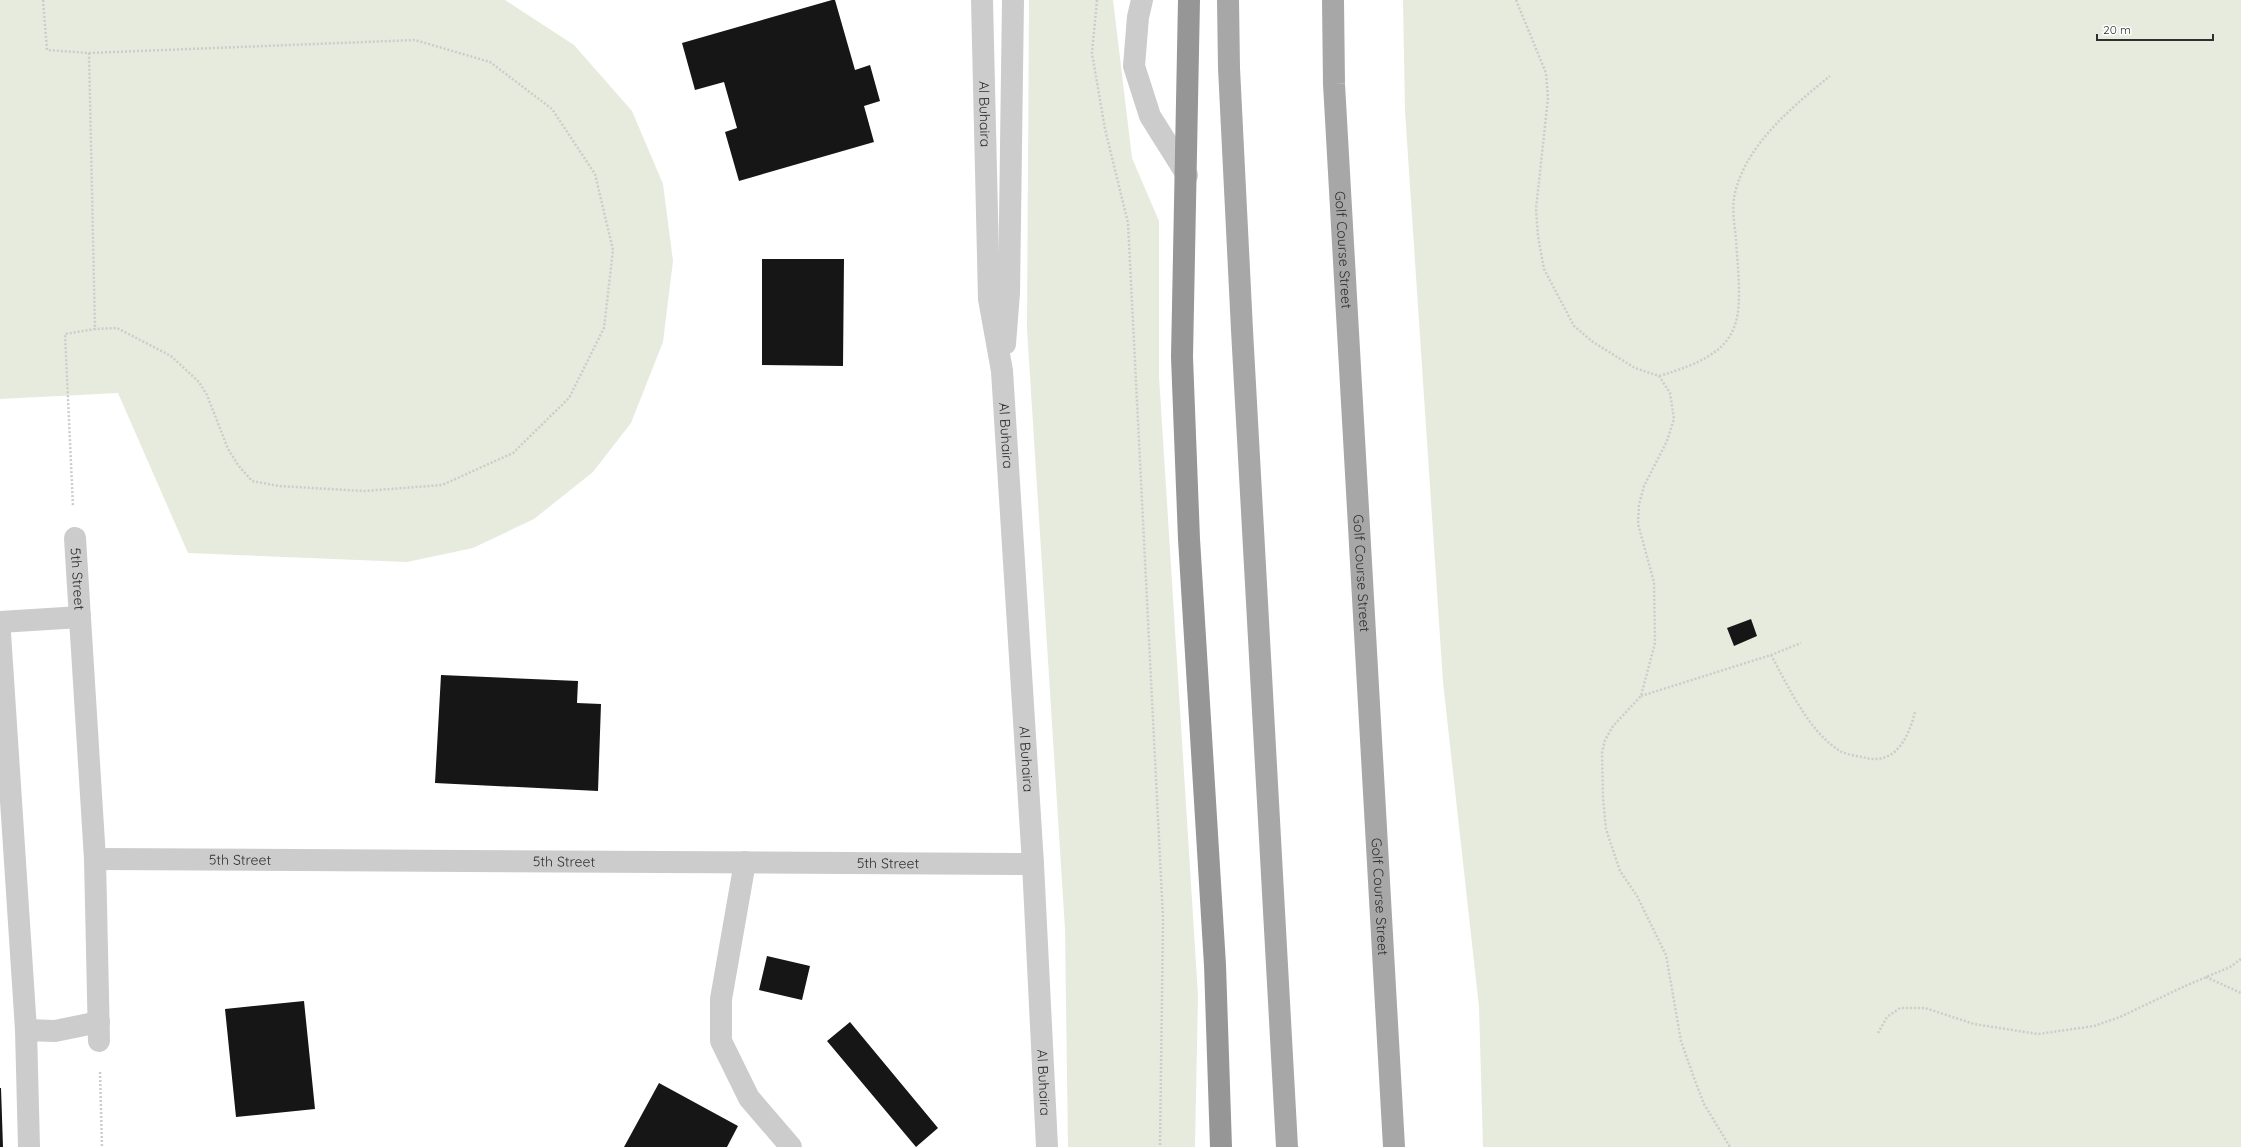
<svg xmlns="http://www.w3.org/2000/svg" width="2241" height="1147" viewBox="0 0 2241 1147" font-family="Quicksand,sans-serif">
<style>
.green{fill:#e6ebde}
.building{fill:#161616}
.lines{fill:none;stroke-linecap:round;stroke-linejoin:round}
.path{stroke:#ccc;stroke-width:2.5;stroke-dasharray:2 2;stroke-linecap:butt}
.minor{stroke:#ccc;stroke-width:22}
.major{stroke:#a7a7a7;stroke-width:22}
.highway{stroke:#969696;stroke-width:22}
.labels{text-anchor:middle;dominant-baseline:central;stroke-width:4;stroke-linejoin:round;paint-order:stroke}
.street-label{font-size:14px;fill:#2f2f2f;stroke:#fff}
</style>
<rect width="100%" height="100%" fill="#fff"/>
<path class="green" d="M0,0H505L574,45L632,111L663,184L673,261L663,342L631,423L593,472L534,519L473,548L407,562L188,553L118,393L0,399Z
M1029,0H1113L1132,158L1159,221V376L1198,995L1195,1147H1068L1065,929L1027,329Z
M1403,0H2241V1147H1483L1479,1007L1443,682L1405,111Z"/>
<path class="building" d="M832,0H835L855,70L870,65L880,101L864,106L874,142L739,181L725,132L737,128L724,82L695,90L682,43Z
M762,259H844L843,366L762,365Z
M1751,619L1757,636L1734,646L1727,628Z
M441,675L578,681L577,703L601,704L598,791L435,783Z
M767,956L810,966L802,1000L759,990Z
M304,1001L315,1109L236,1117L225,1009Z
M850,1022L938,1128L916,1147L827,1041Z
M659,1083L738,1126L727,1147H624Z
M0,1088H1L3,1147H0Z"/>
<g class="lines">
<path class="path" d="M43,0L47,50L89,53L95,329L65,334L73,507
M1097,0L1092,53L1105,129L1128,223L1163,918L1160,1147
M1516,0L1546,73L1548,98L1536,209L1538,236L1544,269L1574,326L1593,342L1635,368L1659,376L1670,393L1674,419L1667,441L1644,486L1639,505L1638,524L1654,582L1655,643L1641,696L1613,726L1605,740L1602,752L1603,798L1606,829L1620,871L1637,896L1666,955L1681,1041L1694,1078L1704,1104L1730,1147
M89,53L415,40L490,62L552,109L595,174L613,250L604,328L569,398L513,453L442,485L364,491L279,486L252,481L238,465L228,449L207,395L199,382L171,356L117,328L95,329
M1659,376C1748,350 1742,324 1736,240C1735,227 1732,212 1734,198C1743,147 1792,107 1830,76
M1771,655C1788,686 1809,732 1840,751C1847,755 1858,756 1866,758C1897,765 1909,735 1915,712
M1641,696L1771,655L1801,643
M2206,977L2241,993
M1878,1033L1887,1017L1900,1008H1925L1974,1024L2038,1034L2094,1026L2120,1017L2185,986L2230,967L2241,959
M100,1072L102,1147"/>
<g class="minor">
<path id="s1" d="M982,0L989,299L1002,371L1033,864L1047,1147"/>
<path d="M1142,0L1138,17L1134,66L1150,116L1187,175"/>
<path d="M1005,344L1009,293L1013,0"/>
<path id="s2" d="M75,538L95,859L99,1041"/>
<path d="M0,622L80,617"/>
<path d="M0,633L26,1030"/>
<path id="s3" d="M95,859L1033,864"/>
<path d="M745,862L721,999V1041L749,1098L791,1147"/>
<path d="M29,1147L26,1030L55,1031L99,1022"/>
</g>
<g class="major">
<path d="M1228,0L1229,68L1242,330L1287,1147"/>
<path id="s4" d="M1333,0L1334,84L1394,1147"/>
</g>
<path class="highway" d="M1189,0L1182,357L1189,539L1215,965L1221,1147"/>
</g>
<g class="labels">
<g class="street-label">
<text stroke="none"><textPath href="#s1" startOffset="114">Al Buhaira</textPath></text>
<text stroke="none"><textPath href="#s4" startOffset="250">Golf Course Street</textPath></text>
<text stroke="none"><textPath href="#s1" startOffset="437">Al Buhaira</textPath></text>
<text stroke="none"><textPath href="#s4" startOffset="574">Golf Course Street</textPath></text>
<text stroke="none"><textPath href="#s2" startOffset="41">5th Street</textPath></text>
<text stroke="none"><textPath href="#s1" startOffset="761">Al Buhaira</textPath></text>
<text stroke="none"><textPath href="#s3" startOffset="145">5th Street</textPath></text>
<text stroke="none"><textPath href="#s3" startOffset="469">5th Street</textPath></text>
<text stroke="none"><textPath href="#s3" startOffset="793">5th Street</textPath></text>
<text stroke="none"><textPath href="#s4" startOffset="898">Golf Course Street</textPath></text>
<text stroke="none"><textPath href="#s1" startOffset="1085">Al Buhaira</textPath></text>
</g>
</g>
<path d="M2097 34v6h116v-6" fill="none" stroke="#2f2f2f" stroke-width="2"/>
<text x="2103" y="34" font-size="12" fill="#2f2f2f" stroke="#ffffff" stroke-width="3" paint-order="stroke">20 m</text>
</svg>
